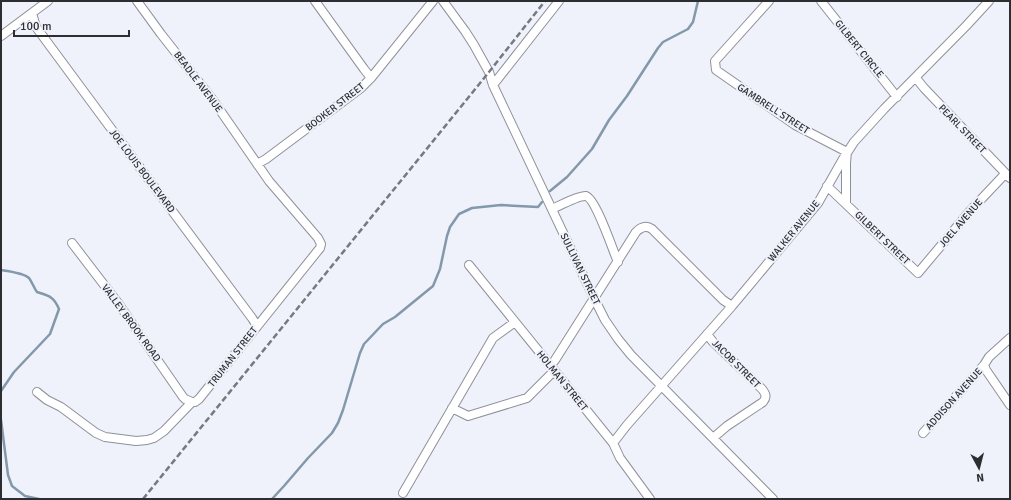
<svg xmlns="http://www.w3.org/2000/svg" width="1011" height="500" viewBox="0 0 1011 500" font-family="Signika,sans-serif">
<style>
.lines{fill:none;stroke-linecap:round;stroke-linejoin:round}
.stream{stroke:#8498ab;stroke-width:2.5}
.street-casing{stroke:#8e9199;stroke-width:10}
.street{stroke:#fff;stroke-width:8}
.rail{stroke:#77797f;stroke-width:2.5;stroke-dasharray:6 3;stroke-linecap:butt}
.labels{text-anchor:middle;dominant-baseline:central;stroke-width:4;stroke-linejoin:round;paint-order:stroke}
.street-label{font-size:10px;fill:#2d2e32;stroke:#eff2fb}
</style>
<rect width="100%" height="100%" fill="#eff2fb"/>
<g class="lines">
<path class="stream" d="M550,191L567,177L592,149L609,120L627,96L658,48L663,42L688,29L693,22L698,1
M1,270C8,271 24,273 29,278C32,282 34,288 37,292C50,296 54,297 59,309L50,334L14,372L1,391
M1,420L8,475L12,486L25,496L39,499
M272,499L284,486L308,458L332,433L338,423L343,410L360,353L364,344L383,324L395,317L433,286L440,269L447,236L450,227L459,214L472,208L501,205L538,207L542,202"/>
<g class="street-casing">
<path id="street" d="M315,1L364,69L371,78
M443,1L465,31L474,45L489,72L493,85L594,298L605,320L618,339L631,355L773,499
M769,1L715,61L716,70L795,125L847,152L846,163V203
M821,1L897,97
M32,13L36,27L138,165L252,318L257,326
M1,36L48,1
M916,78L924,88L1010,178
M493,85L559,1
M257,164L266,159L361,88L371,78L433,1
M827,186L918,273L970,211L1005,174
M552,209C559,206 579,195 586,196C596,199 613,251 618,262
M72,243L118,303L183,397L185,399L192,402
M469,265L613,443L620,458L650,499
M707,334L713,342L762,389C766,394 767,397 763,402L727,426L713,438
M1010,338L989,357L984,365L986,370L1010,405
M550,366L555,360L636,232C641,227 646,225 652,229L723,300L732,306
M37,392L47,400L61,407L96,433L105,437L136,441L147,440L154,438L164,431L192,402H195L199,399L320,248L321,244L318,238L269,181L213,100L161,34L137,1
M452,408L468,416L527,398L554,371
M923,433L984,365
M613,443L627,425L732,306L808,215L818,203L843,159L854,142L884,109L966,26L989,1
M403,493L493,338L515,322"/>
</g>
<use href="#street" class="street"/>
<path class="rail" d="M143,499L489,72L545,1"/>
</g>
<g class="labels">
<g class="street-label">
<text transform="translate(859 49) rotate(51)">GILBERT CIRCLE</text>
<text transform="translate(198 82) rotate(53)">BEADLE AVENUE</text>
<text transform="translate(335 107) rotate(-38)">BOOKER STREET</text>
<text transform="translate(773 109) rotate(33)">GAMBRELL STREET</text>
<text transform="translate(962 129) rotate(46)">PEARL STREET</text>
<text transform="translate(142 171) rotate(53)">JOE LOUIS BOULEVARD</text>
<text transform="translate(961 223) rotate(-49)">JOEL AVENUE</text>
<text transform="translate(794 231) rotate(-51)">WALKER AVENUE</text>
<text transform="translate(882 238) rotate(44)">GILBERT STREET</text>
<text transform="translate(580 269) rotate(64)">SULLIVAN STREET</text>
<text transform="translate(131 323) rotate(54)">VALLEY BROOK ROAD</text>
<text transform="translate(233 357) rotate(-52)">TRUMAN STREET</text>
<text transform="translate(736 364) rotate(45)">JACOB STREET</text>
<text transform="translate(562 381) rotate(51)">HOLMAN STREET</text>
<text transform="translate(954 399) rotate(-48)">ADDISON AVENUE</text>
</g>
</g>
<rect width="1011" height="500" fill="none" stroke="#2d2e32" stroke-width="4"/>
<g transform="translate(979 468) rotate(173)" stroke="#eff2fb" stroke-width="3" paint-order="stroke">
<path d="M0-3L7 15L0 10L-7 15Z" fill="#2d2e32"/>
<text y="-6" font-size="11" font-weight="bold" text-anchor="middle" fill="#2d2e32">N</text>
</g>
<path d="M14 30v6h115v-6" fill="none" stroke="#2d2e32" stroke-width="2"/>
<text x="20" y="30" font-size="12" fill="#2d2e32" stroke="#eff2fb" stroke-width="3" paint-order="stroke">100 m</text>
</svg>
